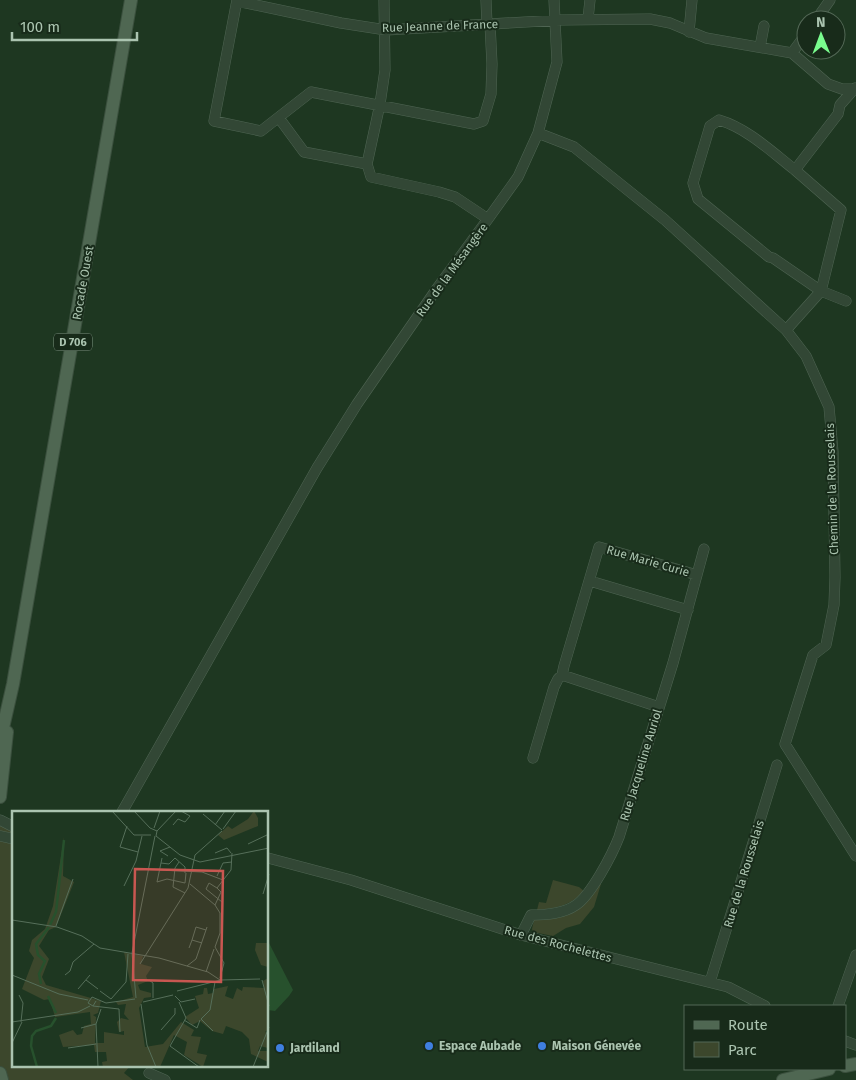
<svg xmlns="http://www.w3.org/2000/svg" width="856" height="1080" viewBox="0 0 856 1080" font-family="'Fira Sans',sans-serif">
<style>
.green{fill:#3c472c}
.water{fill:#27512d}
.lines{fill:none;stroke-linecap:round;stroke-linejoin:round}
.minor-casing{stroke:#4f6553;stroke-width:11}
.major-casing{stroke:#3b503e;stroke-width:14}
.minor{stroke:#324735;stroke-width:10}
.major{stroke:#4f6752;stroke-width:12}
.shop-dot{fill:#3f7fe0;stroke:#182b1a;stroke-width:2}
.labels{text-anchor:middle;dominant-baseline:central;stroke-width:4;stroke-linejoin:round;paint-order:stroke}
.shield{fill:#182b1a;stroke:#7f9683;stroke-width:1}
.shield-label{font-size:11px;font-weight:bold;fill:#abc4b0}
.street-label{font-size:12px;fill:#abc4b0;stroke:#182b1a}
.poi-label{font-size:12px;font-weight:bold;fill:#abc4b0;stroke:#182b1a;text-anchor:start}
.inset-river{fill:none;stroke:#27512d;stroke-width:2.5}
.inset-road{fill:none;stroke:#566f5a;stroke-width:1}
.view{fill:#c95751;fill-opacity:0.15;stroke:#c95751;stroke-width:2.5}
.inset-edge{fill:none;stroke:#abc4b0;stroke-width:2.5}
</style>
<rect width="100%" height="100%" fill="#1e3721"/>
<path class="green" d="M0,817L14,821V1066H130L124,1073L133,1080H0Z
M553,880L579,887L584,891C570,906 557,908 537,910L539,902L546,903Z
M597,884H601L594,907L580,924L566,928L553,936L533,932L532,929L534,920L538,918L560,916Z"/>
<path class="water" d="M268,941L293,990L289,996L275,1011L268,1010Z"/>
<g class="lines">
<g class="minor-casing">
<path id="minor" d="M237,0L214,121L261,131L311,92L474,124L483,121L491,94L492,64L490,24
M384,0L385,70L380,104L367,164L371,177L439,192L455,197L488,219
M486,0L487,24
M237,1L341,23L386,30L560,20L650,19L670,23L706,38L792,53L828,84L842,89H854
M588,19L590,0
M816,20L830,0
M689,32L692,0
M760,47L764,26
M792,53L806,34
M279,118L304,152L367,164
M538,133L574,147L665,220L786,330L806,356L829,407L833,452L835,577L834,605L826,645L813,655L785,744L856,856
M795,170C772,152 747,128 719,120L710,126L693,183L698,199L769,257L773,258L821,291L846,301
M786,330L821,291L841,210L795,170L838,114L840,105L855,88
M590,581L688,610
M562,675L564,666L599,547L697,575
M533,758L554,687L558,679L562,675L659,707
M122,812L317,468L357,404L438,287L488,219L518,177L538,133L557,62L554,0
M0,820L14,827
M0,836L14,839
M268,858L351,880L521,935L728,987L765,1006
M521,935L531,915C546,915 563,914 576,905C591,895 612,855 619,837L673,663L704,549
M710,982L777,765
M838,1006L856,955
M845,1041L856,1045
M149,1073L165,1080"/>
</g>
<g class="major-casing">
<path id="major" d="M0,741L13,684L131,0
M0,797L7,732
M845,1066L856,1064
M0,1073L2,1080
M783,1080L829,1069"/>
</g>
<use href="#minor" class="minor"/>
<use href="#major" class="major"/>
</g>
<g class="shop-dot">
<circle cx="429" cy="1046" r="5"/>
<circle cx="542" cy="1046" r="5"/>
<circle cx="280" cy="1048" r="5"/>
</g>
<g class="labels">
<rect class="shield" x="54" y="333.5" width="38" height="17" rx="4"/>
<g class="shield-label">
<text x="73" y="342">D 706</text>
</g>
<g class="street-label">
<text transform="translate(440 26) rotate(-2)">Rue Jeanne de France</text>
<text transform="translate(452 270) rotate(-54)">Rue de la Mésangère</text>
<text transform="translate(83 283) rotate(-80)">Rocade Ouest</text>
<text transform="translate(832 489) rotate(-92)">Chemin de la Rousselais</text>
<text transform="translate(648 561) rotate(16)">Rue Marie Curie</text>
<text transform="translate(641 765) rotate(-73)">Rue Jacqueline Auriol</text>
<text transform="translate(744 874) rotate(-73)">Rue de la Rousselais</text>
<text transform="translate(558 944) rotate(15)">Rue des Rochelettes</text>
</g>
<g class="poi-label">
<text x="439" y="1046">Espace Aubade</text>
<text x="552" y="1046">Maison Génevée</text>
<text x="290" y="1048">Jardiland</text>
</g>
</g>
<g transform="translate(12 811)">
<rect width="256" height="256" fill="#1e3721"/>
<path d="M242,0L246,7V15L212,29L206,24L216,15L220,18L236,8ZM52,26L51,65L62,71L44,116L37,119L27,135L37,148L30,166L34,174L89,190L86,202L81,204L84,206L83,232H92V221L112,224V220L107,221L105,211L109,207L117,209L112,203L114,193L106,194L104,191L121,186L112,141L131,145L129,153L140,156L134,165L136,170L126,174L128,179L139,182V186L132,187L127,197L133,236L151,233L169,211L182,219L179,225L189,226L185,242L195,244L191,256L172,244L175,231L162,224L148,256H91L90,251L95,250L94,241H83L82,234L51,236L47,224L61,219L65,224L70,223L72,215L79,213L78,201L43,206L38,188L32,189L10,178L22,147L17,140L20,129L33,118L41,95ZM244,132H256V156L249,154L243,139ZM256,167V219L253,221L256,222V237L248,235L246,240H256V251L239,243L237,228L230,221L214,215L211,223L200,220L188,210L180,214L173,206L187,197L183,185L191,183L192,177H195L196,183L201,182L202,178L216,175L213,185L221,188L225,177L230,180L231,176L252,177L251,170Z" fill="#3c472c"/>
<path class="inset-river" d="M38,114L44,101L52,29M29,173L27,163L33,150L26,144L24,133L37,116M36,185L44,202M25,256L19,235L20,225L24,220L39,215L44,207"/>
<path class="inset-road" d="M100,0L122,24H139M122,0L138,17L145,20L144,25M191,3L210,19M161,14L166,8L173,11L178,5L169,0M203,14L213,0M115,15L108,36L126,41M142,17L148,0M211,18L224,0M145,20L164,0M144,25L168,44L188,51L257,37M236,33L257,23M203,42L215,37L219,42M156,45L148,40L158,36M150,47L145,71L155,68L173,72L174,62M167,51L163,57L161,76L173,82M149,52L157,53L163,47L173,56V62M148,59L190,61L211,69M205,65L211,52L220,51M178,73L203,94L208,102V122L203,136L212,152L208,167M112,75L124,50L130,25M205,77L197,72L194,78L210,91M251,83L257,63M203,94L209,81L205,77L219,59L220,42M0,109L45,116L70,125L88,137L147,147L196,161L208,169M44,115L61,68M180,129L184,116L194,119M177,137L180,129L190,132M128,153L176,77L183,44L210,20M175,155L184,148L195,116M194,161L202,138M0,164L47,183L76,189M53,164L58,160L61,151L82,133M74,169L86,178M137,169L141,172V187M250,169L257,195M66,178L78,164M88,180L99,188L114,171L116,143M165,180L209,169L248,168M7,184L11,192L9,211M163,185L169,191L183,188M124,187L120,142L143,25M84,190L81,195L76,192L80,186L94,192L123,188M131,191L161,184M167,191L174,207L158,235L187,256M129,193L135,234L144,256M81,195L107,198L108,221M172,209L185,217L188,209M0,211L66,201L78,195M69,217L84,213M149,219L163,203V197M201,220L189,208L198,199L203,171M0,232L10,211M56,237L84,233M86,256L84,213L89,198M241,256L257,216"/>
<path class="view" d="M123,58L211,60L209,171L121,169Z"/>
<rect width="256" height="256" class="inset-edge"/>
</g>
<rect x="684" y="1005" width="162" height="65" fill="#182b1a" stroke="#536856"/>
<rect x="694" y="1021" width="25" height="8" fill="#4f6752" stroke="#536856"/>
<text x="728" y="1030" font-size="15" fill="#abc4b0">Route</text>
<rect x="694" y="1042" width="25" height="15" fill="#3c472c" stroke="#536856"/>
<text x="728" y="1055" font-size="15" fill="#abc4b0">Parc</text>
<g transform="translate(821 35) rotate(359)"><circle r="24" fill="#182b1a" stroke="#536856"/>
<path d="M0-4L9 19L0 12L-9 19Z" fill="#79fc8e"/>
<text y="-8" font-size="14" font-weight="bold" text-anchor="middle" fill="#abc4b0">N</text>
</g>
<path d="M12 32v8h125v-8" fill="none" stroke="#abc4b0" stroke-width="2.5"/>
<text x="20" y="32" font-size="15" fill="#abc4b0" stroke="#182b1a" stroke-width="4" paint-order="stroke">100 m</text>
</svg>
